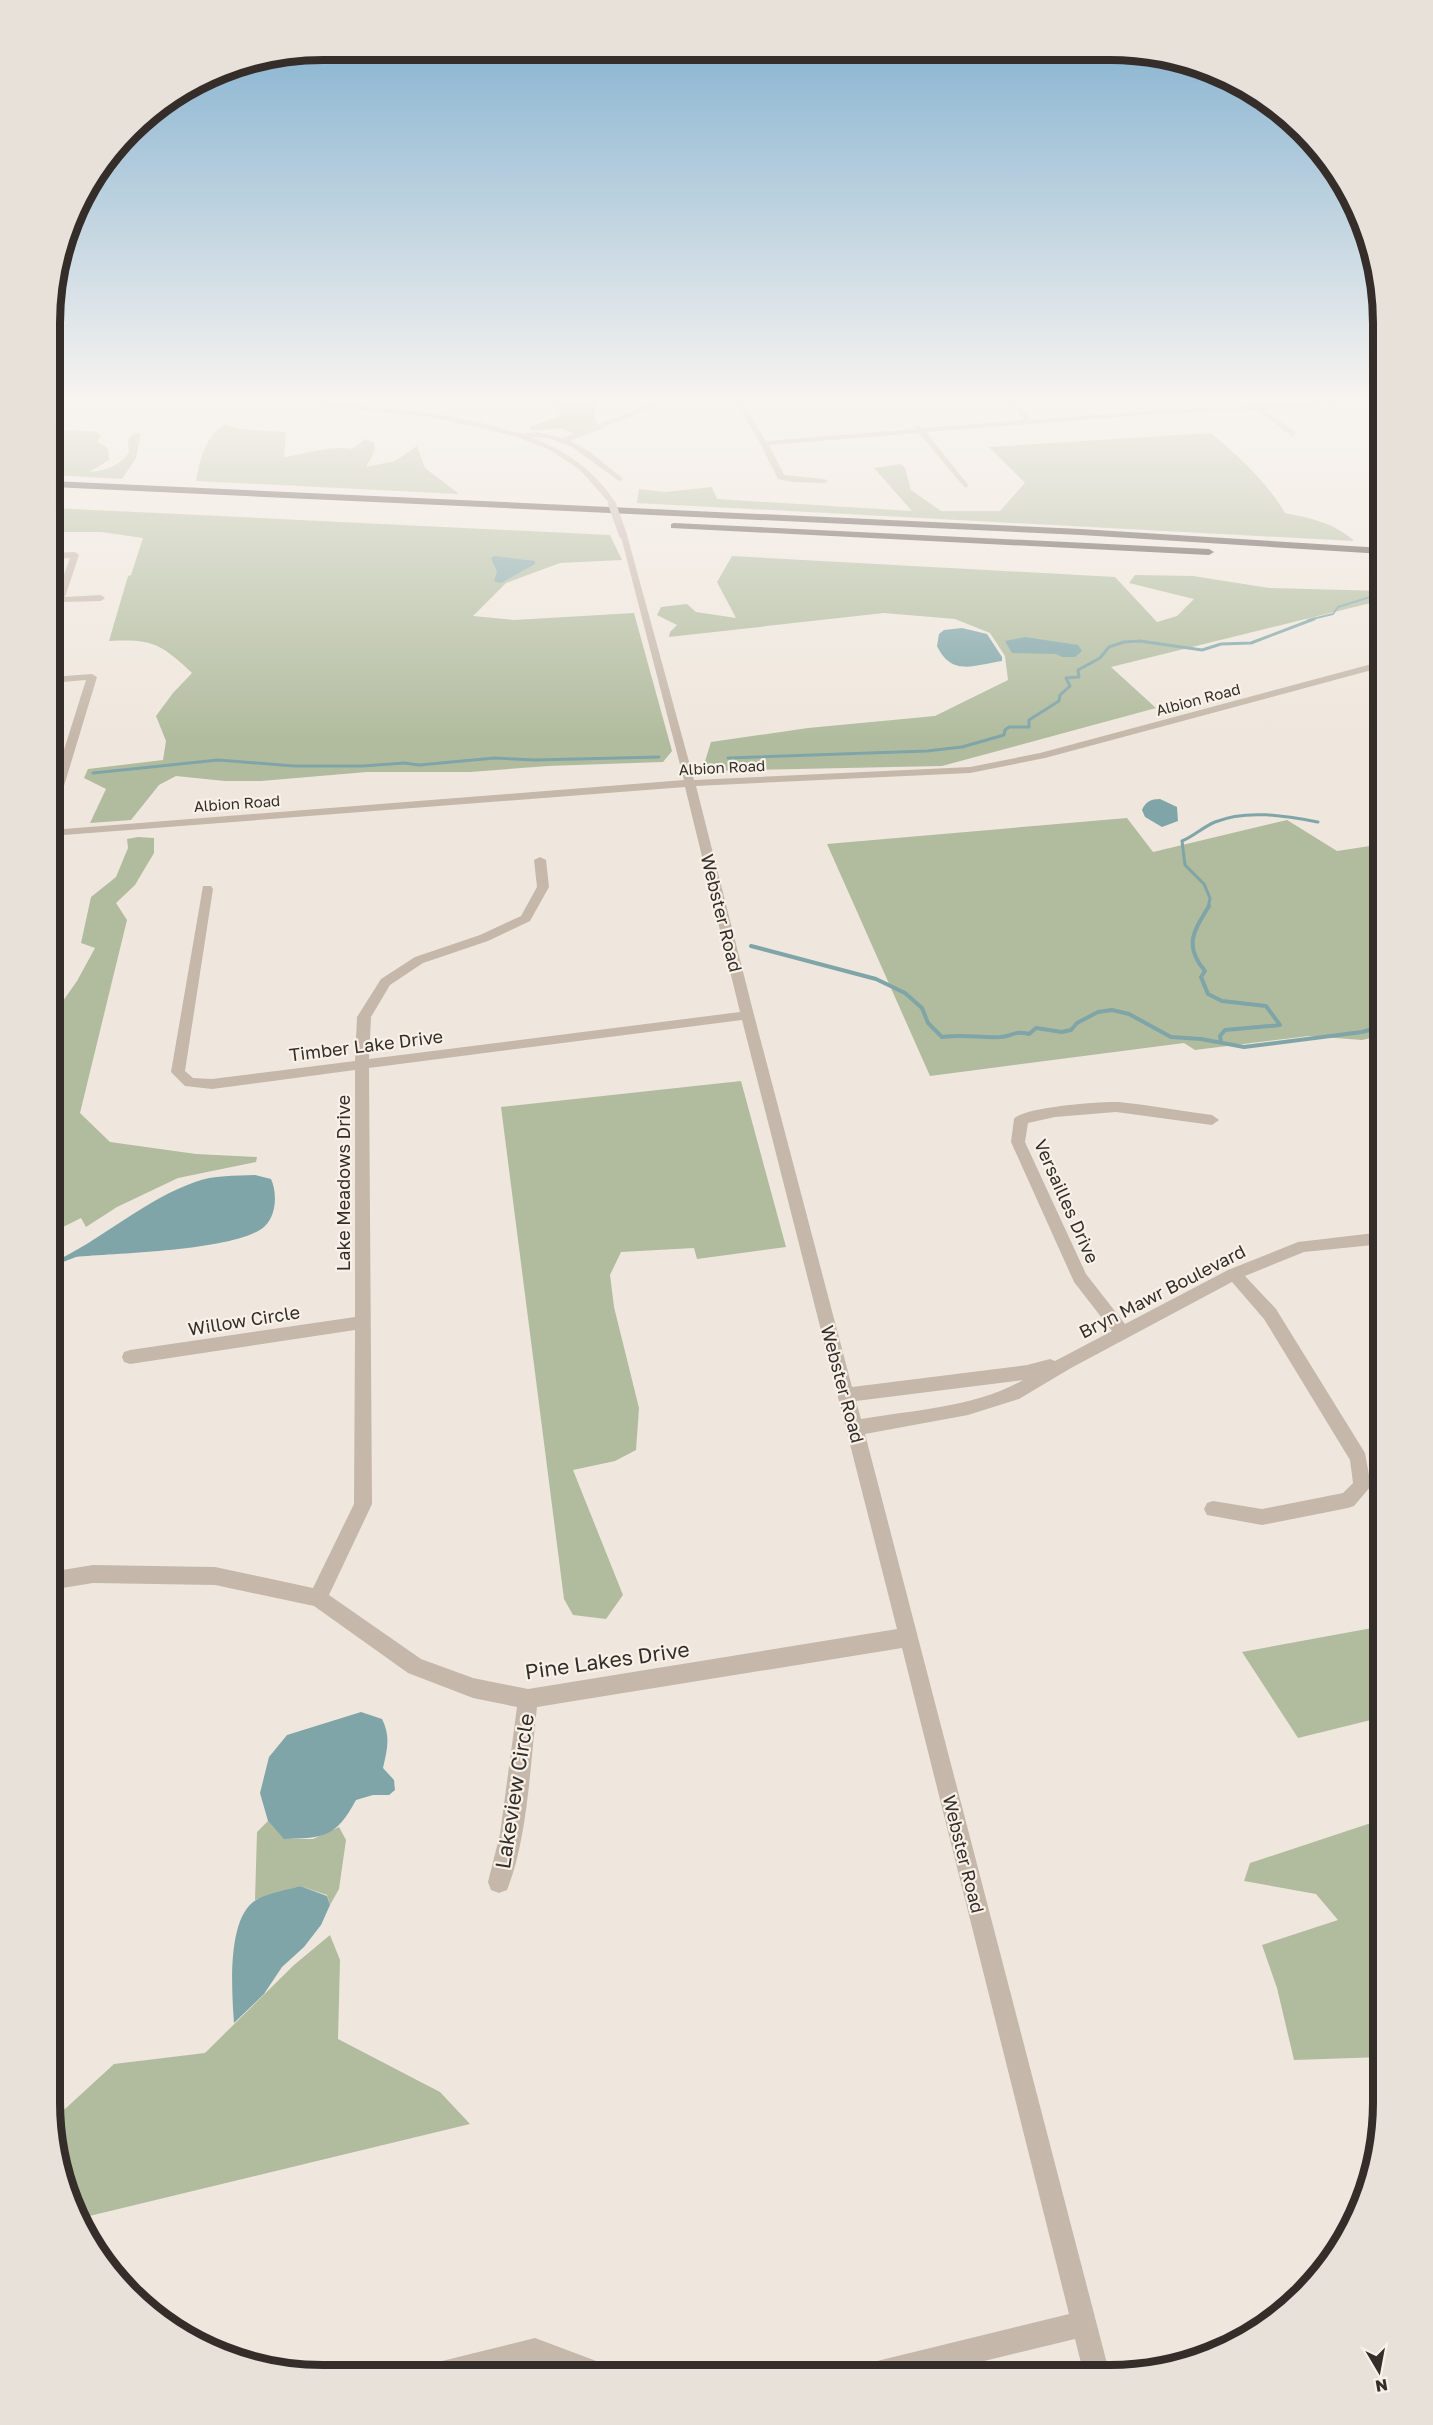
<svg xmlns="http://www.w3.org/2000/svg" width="1433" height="2425" viewBox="0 0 1433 2425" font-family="'Golos Text',sans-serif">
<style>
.green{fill:#b1bc9e}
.water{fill:#7fa5a8}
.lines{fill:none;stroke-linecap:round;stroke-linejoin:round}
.stream-far2{stroke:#7fa5a8;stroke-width:2}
.stream-far1{stroke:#7fa5a8;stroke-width:3}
.stream{stroke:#7fa5a8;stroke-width:4}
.minor{fill:#c5b8aa;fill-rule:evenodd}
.highway{fill:#544741;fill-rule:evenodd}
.minor-bridge{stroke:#c5b8aa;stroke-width:8}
.labels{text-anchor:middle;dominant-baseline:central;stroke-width:4.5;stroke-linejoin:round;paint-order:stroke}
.far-street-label{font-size:15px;fill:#342d29;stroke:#f7f1e8}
.street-label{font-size:18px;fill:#342d29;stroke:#f7f1e8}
.near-street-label{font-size:21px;fill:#342d29;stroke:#f7f1e8}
.rim{fill:none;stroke:#342d29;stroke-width:8}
</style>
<rect width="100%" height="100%" fill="#efe7dd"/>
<path class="green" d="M546,400H597L594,418L599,425L575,434L559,428L532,431L530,427L561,415L556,407Z
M224,424L240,429L286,432L284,457C306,454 331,445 352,449L366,439L374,443L375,450L366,467L395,461L417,446L425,468L459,494L196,481C200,458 205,439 224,424Z
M52,430L94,431L101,436L97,442L108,448L109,460L89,472C107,470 117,467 129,453L128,439L134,433L141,434L136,458L122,479L52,475Z
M1211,433C1238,456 1267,482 1285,513C1310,518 1335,523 1354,541L637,503L639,489L665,492L712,487L717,499L912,511L874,468L901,464L905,468L911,490L941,511H1000L1025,483L989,447Z
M52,508L610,535L622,560L560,563L506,583L473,616L514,620L634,613L672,751L663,762L548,766L470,772H367L261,781H225L176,776L159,785L131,820L90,823L106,789L84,778L88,769L163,760L166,741L156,716L173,693L192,673C160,643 152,639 109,641L128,576L131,575L143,538L101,532H51Z
M732,556L1115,577L1157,622L1177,616L1194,599L1129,583L1135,575L1193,576L1269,588L1383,591V600L1111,667L1156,708L942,766L702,771L711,742L808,728L935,716L1008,680L1005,656L990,633L955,619L884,613L669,637L670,632L677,625L657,615L661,607L687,604L696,612L736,618L717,582Z
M1127,818L1153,852L1287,820L1337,851L1383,844V1035L1362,1040L1309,1036L1195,1050L1184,1043L930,1076L827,844Z
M138,837L154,838V853L135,885L116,903L127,920L80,1113L110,1142L196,1154L257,1157L256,1162L178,1178L117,1207L86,1227L81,1218L51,1233V1198L54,1195L51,1185V1018L77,981L95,948L81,943L91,897L116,877L128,848L127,839Z
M741,1081L786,1247L697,1259L694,1248L621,1252L610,1275L614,1307L639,1408L636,1450L615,1461L573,1470L623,1595L606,1619L573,1615L564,1599L501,1107Z
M1383,1626V1717L1298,1738L1242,1652Z
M1383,1819V2057L1294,2060L1277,1988L1262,1945L1338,1920L1316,1894L1244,1881L1250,1863Z
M268,1821L285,1839H313L339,1827L346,1840L339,1889L330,1905L327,1895L300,1886L255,1900L257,1832Z
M330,1935L340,1960L338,2039L440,2092L470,2124L77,2219L70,2207L53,2120L114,2064L205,2053L294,1965Z"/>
<path class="water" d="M495,556L535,561V564L501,583L494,581L497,572L491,558Z
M962,628L987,634L1002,657V661C974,665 952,677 937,646L939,634L944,630Z
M1025,637L1078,645L1082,651L1075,657H1062L1056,654L1012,653L1005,641Z
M1160,799L1177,807L1178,821L1162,827L1145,817L1142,810C1145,802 1151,799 1160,799Z
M255,1175L271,1179C277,1192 277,1214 265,1226C239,1251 116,1253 76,1257L63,1262L62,1258C107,1235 147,1199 195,1182C213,1175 236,1176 255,1175Z
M361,1712L382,1719C391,1737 387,1750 383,1768L394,1780L395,1790L389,1795H373L356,1800C336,1837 325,1838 284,1839L268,1821L260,1793L269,1757L287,1735Z
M300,1886L327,1896L330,1905L321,1925L304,1947L282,1967L264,1994L234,2023C232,1993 226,1918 256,1900C268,1893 287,1890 300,1886Z"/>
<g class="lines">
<path class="stream-far2" d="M1308,620L1333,614L1338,607L1383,593"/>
<path class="stream-far1" d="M728,758L927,751L962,747L1004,735L1005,730L1009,727H1029V720L1059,701L1060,695L1070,686L1066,678L1079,677L1078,670L1100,658L1109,647L1124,642L1140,641L1202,650L1221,644L1251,643L1314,619
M93,773L218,760L294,766H363L404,763L419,765L495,758L535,760L659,757
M1208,908L1210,898L1204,884L1185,865L1182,841C1194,836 1203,827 1215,822C1247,809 1285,816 1318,822"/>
<path class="stream" d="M1209,906C1194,931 1183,945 1205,971L1201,977L1208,994L1222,1001L1266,1006L1280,1025L1225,1030L1220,1036L1221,1043
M751,946L876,979L905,993L922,1008L928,1023L942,1037C964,1034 980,1038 1001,1037C1013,1036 1015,1030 1029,1034L1036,1028L1062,1032L1071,1030L1077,1023L1098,1012L1112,1010L1129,1014L1171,1037L1201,1039L1244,1047L1362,1032L1383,1026"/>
<path class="minor" d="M262,400L343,404L431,413L475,421L523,434L536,432L563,438L656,402L699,400L659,405L570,441L590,452L623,479L619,481L572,447L548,438L531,437C565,451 592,468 613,499L616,504L612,506L580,470L550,450L514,436L431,417Z
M734,400H741L766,441L916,429L914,427L918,425L923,428L1024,420L1006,400H1013L1032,420L1159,410L1252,406L1255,403L1260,406L1383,400V402L1265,410L1296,433L1293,437L1257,410L1159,414L926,432L969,486L965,488L919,433L769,445L784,475L824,479L828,481L824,483L792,482L778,479L758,439Z
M620,533L627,535L694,780L970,767L1040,753L1383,661V667L1045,758L970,773L696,786L754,1015L852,1387L1027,1365L1050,1359L1055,1361L1112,1331L1074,1282L1011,1142L1014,1119C1022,1107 1102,1101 1119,1102C1150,1105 1181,1111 1212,1115L1219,1120L1212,1125L1116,1112L1055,1117L1028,1123L1025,1142L1086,1274L1125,1324L1228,1270L1298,1242L1383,1232V1244L1304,1252L1245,1276L1276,1309L1365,1453L1371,1486L1354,1506L1348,1508L1262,1525L1207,1515L1204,1509L1207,1503L1213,1501L1262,1509L1343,1493L1353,1483L1350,1460L1264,1319L1232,1282L1071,1368L1019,1399L968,1415L865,1434L1110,2375H1084L1075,2339L927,2375H860L864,2366L873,2362L1069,2314L902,1648L537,1707C530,1764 528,1838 507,1890L499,1893L491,1890L488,1882L500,1834L517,1707L473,1698L408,1673L314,1606L215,1585L93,1583L50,1590V1572L93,1565L215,1567L313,1588L354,1504L355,1330L130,1364L124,1362L122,1357L124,1352L130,1350L355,1317V1070L212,1089L185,1086L171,1072L203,886H211L213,889L185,1071L193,1078L212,1079L355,1061L357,1017L381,979L415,957L480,935L521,916L537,887L534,860L540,857L546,860L549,887L530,921L488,941L423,963L390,985L371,1017L369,1059L740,1012L685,787L51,836V830L684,780ZM742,1020L897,1629L528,1689L473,1678L421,1659L329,1595L372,1504L369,1068ZM1023,1380C976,1407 914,1410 861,1419L856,1401Z
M75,552L79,555L65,597L101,595L105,598L101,601L63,602L56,625L51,628V611L54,603L51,602V598L56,597L70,558L51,559V553Z
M92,674L97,677L57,809L51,812V791L86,680L51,683V677Z
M535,2338L607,2365L611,2374H562L535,2364L496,2374H429L433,2365L442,2361Z"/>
<path class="highway" d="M52,481L1081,529L1383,548V554L1081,535L52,487Z
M674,523L1209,549L1214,552L1209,555L671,528V524Z"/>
<path class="minor-bridge" d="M612,504L623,535"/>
</g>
<linearGradient id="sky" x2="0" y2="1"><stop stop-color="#7eaece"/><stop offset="0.54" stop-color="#f8f4f0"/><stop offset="1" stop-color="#f8f4f0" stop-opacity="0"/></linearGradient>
<rect width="1433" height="740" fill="url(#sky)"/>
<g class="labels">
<g class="far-street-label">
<text transform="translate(1198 699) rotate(-15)">Albion Road</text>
<text transform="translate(722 767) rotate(-3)">Albion Road</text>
<text transform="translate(237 803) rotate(-4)">Albion Road</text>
</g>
<g class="street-label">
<text transform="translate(722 913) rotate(76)">Webster Road</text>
<text transform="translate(366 1045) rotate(-7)">Timber Lake Drive</text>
<text transform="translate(343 1183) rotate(-90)">Lake Meadows Drive</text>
<text transform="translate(1067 1201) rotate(66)">Versailles Drive</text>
<text transform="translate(1162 1291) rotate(-27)">Bryn Mawr Boulevard</text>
<text transform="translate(244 1320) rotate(-9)">Willow Circle</text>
<text transform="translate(843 1384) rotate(75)">Webster Road</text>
<text transform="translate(964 1854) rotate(76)">Webster Road</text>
</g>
<g class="near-street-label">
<text transform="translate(607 1660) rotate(-8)">Pine Lakes Drive</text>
<text transform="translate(514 1791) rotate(-81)">Lakeview Circle</text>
</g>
</g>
<path d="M0 0H1433V2425H0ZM323 60H1110A263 263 0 0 1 1373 323V2102A263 263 0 0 1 1110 2365H323A263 263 0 0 1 60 2102V323A263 263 0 0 1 323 60Z" fill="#e7e1d9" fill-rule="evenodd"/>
<path class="rim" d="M323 60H1110A263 263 0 0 1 1373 323V2102A263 263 0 0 1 1110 2365H323A263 263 0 0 1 60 2102V323A263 263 0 0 1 323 60Z"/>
<g transform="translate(1379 2371) rotate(170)" stroke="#f7f1e8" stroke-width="4.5" paint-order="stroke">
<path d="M0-4.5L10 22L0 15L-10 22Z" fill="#342d29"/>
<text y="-9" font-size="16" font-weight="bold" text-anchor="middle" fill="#342d29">N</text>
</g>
</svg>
